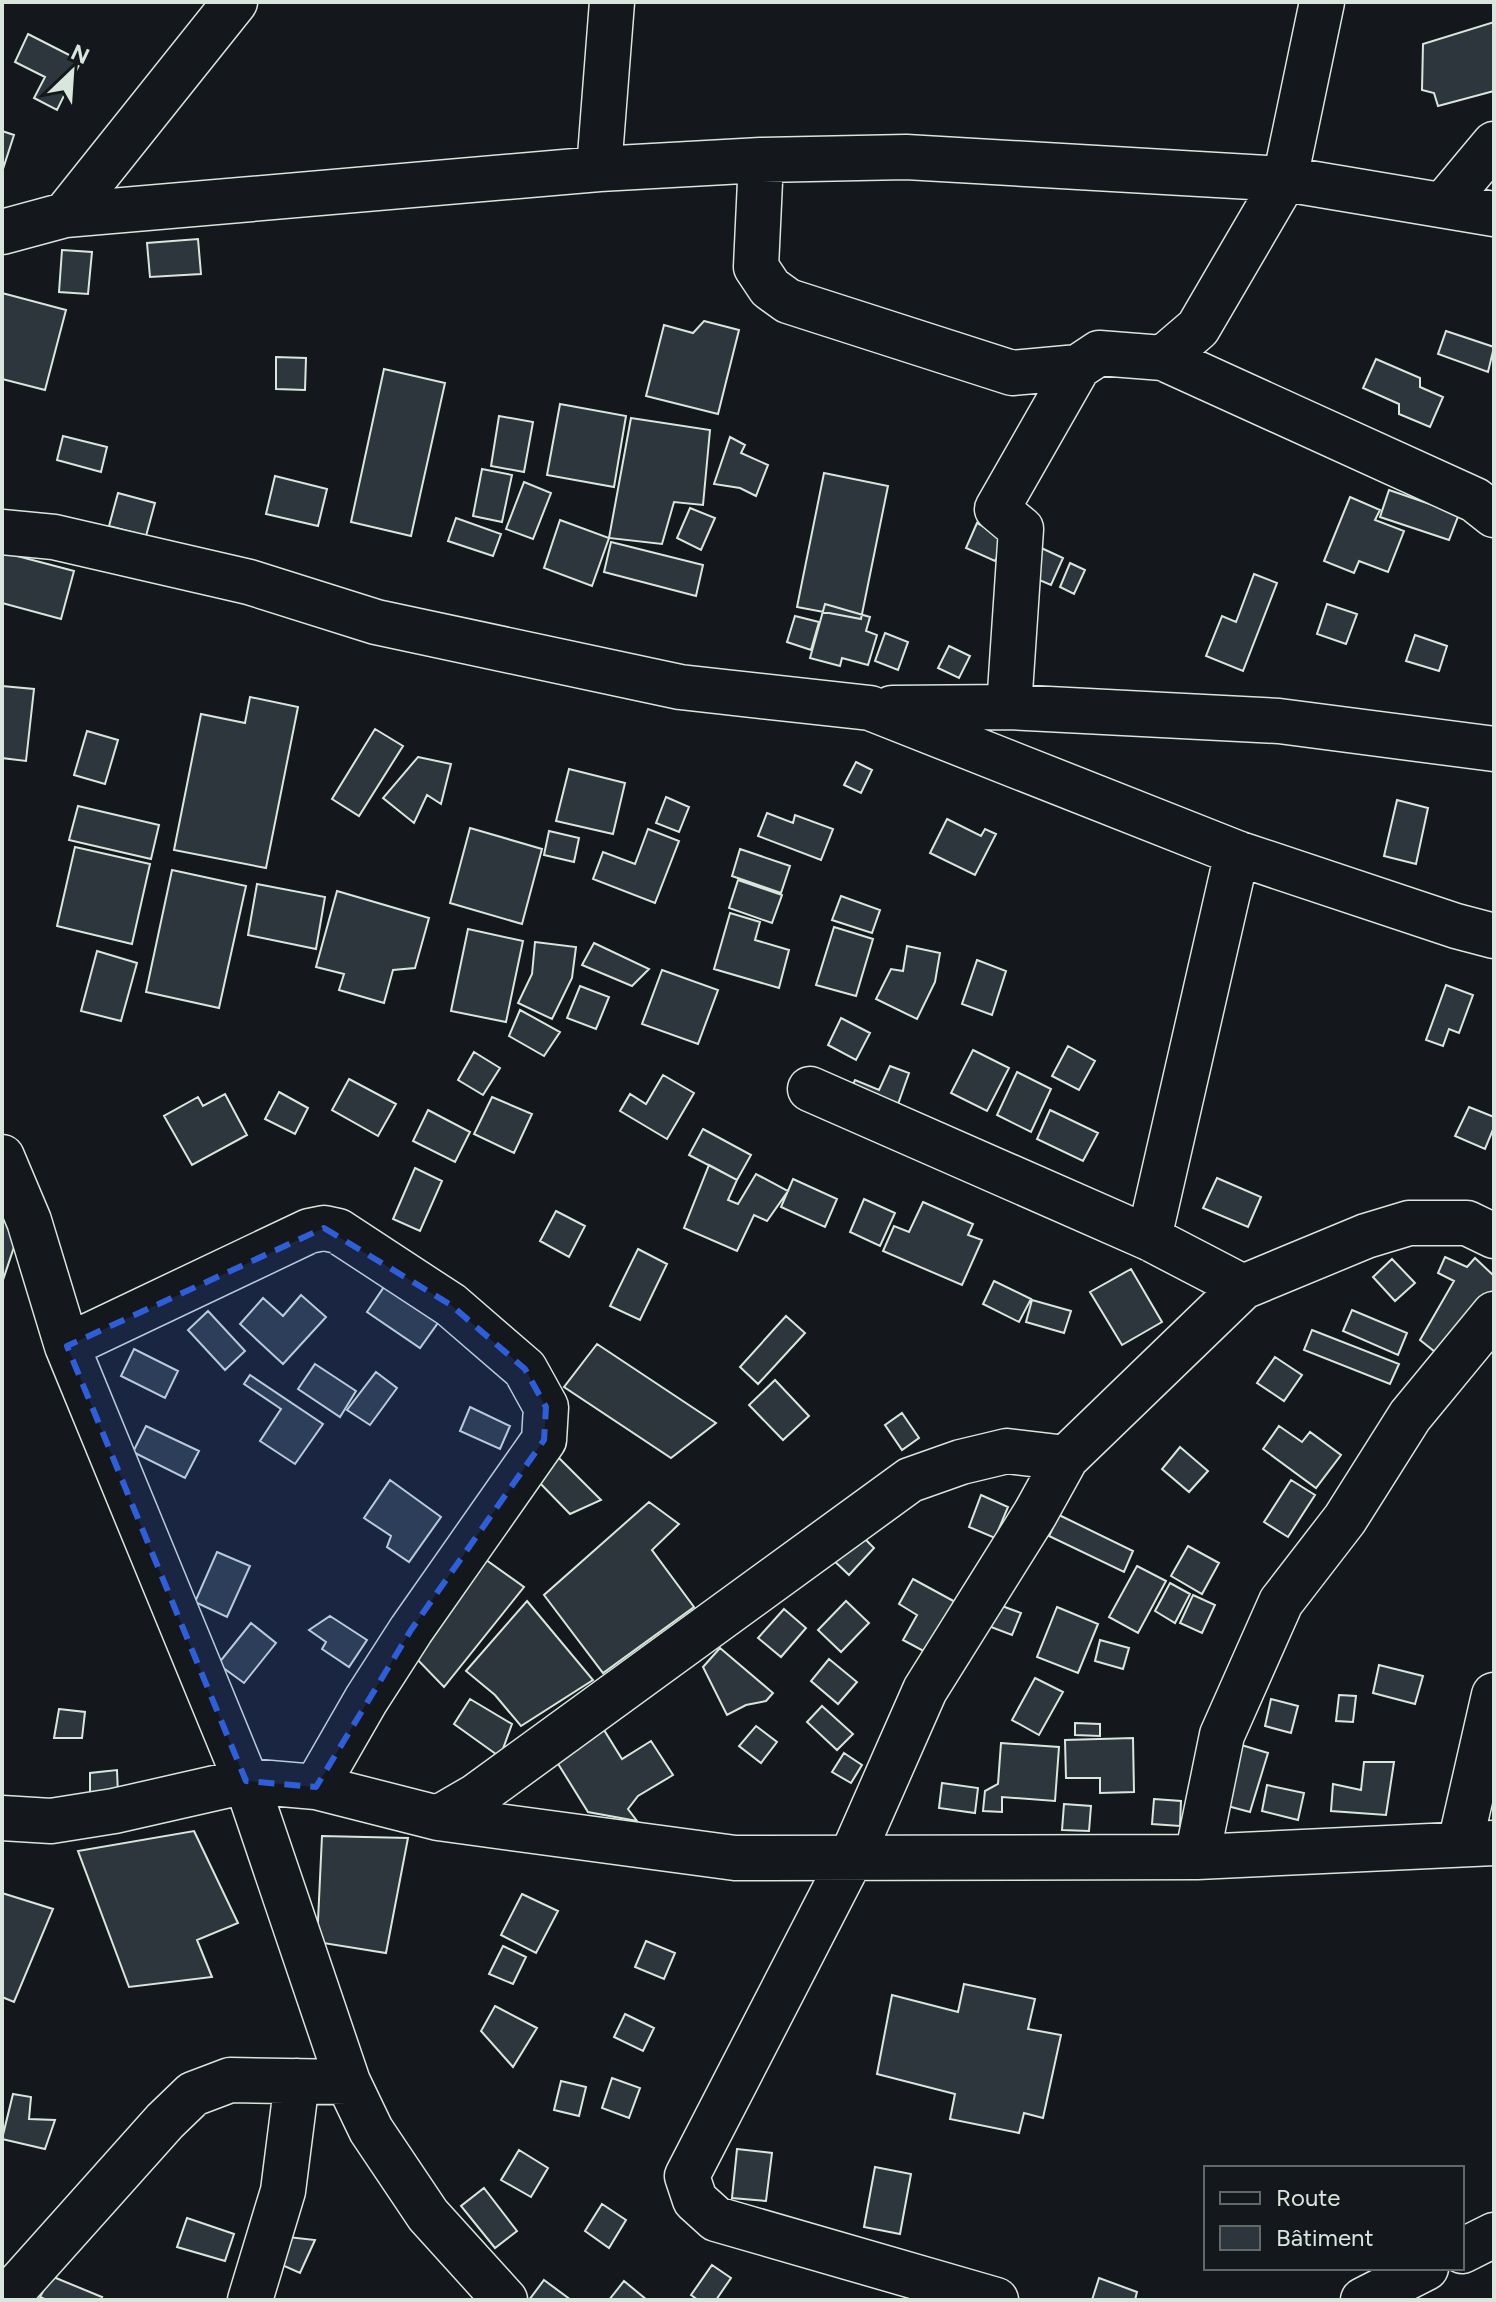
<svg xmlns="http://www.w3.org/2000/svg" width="1496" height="2302" viewBox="0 0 1496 2302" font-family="Figtree,sans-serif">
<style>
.building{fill:#2c363c;stroke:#d8e6dc;stroke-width:2}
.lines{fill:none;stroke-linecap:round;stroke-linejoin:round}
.minor-casing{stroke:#d8e6dc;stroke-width:47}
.minor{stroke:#14181c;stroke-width:44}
.marked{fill:#305dd8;fill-opacity:0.2;stroke:#305dd8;stroke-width:6;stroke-dasharray:16 10;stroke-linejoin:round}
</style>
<rect width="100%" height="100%" fill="#14181c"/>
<path class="building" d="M1494,22V91L1438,106L1434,93L1422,90L1423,44Z
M28,34L81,61L57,110L34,98L45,77L15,62Z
M2,131L14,135L2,172Z
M198,239L201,274L150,277L147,243Z
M62,250L92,252L88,294L59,292Z
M2,293L66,310L45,390L2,379Z
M704,321L739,330L718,414L646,396L664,325L693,333Z
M1446,331L1494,347L1488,372L1438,354Z
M276,357L306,358L305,390L276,389Z
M1376,359L1420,378V387L1443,397L1430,427L1399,414V404L1363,388Z
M384,369L445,383L411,536L351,522Z
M560,404L626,416L614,487L547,475Z
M499,416L533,422L524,472L491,466Z
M631,418L710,430L703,505L674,502L662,544L609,538Z
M63,436L107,447L101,472L57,460Z
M730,437L745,445L741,453L768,465L756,496L740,488L714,484Z
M482,469L512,475L502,522L473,516Z
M824,473L888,486L861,619L797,607Z
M275,476L327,489L318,526L266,514Z
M524,482L551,493L533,539L506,529Z
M1389,490L1459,514L1449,540L1380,517Z
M118,493L155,503L146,536L109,526Z
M1350,497L1380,510L1375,520L1404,531L1388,572L1359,561L1354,573L1324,561Z
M690,508L715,518L701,550L677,538Z
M456,518L501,534L493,556L448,541Z
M560,520L609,538L592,586L544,568Z
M977,523L1008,539L995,561L966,548Z
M611,542L703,565L696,596L604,572Z
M1037,546L1063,558L1051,585L1025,574Z
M2,552L74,571L61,619L2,603Z
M1070,563L1085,570L1074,594L1060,587Z
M1254,574L1277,583L1243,671L1206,656L1222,616L1236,622Z
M825,604L870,617L866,631L877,635L868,665L842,658L840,666L810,658Z
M1327,604L1357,614L1346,644L1317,634Z
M795,616L819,622L811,650L787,642Z
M885,633L908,642L898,670L875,661Z
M1415,635L1447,646L1439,671L1406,661Z
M949,646L970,656L959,678L938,668Z
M2,686L34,689L26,761L2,758Z
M250,697L298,707L266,868L174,850L201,714L245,723Z
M375,729L403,746L359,816L332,799Z
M87,731L118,740L105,784L74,775Z
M418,757L451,764L441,804L427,795L414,823L383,798Z
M856,762L872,770L861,793L844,785Z
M569,769L625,783L613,834L556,821Z
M666,797L689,807L679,832L656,823Z
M1397,800L1428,808L1416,864L1384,856Z
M78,806L159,825L151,859L69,840Z
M767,813L793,823L795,815L833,829L821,860L758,836Z
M947,819L981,836L985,829L996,834L975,875L930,853Z
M470,828L542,849L522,924L450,903Z
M648,829L679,841L655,903L593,879L603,852L635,864Z
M549,831L579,838L574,862L544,855Z
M75,847L150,864L132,944L57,926Z
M740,849L790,866L781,893L732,876Z
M172,870L246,886L219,1008L146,992Z
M738,880L782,895L772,923L729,908Z
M257,884L325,897L316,949L248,935Z
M337,891L429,918L415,968L393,970L384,1003L339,990L344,974L316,967Z
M841,896L880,910L872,933L832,920Z
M730,913L760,922L755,940L789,950L779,988L714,969Z
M834,927L873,939L856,996L816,985Z
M468,929L523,941L506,1022L451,1011Z
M535,942L576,947L572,978L552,1019L518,1003L532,974Z
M594,943L649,969L632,986L582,965Z
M907,946L940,953L935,982L917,1019L876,999L891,969L903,971Z
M97,951L137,963L121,1021L81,1011Z
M977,960L1006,971L992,1015L962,1004Z
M662,970L718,990L698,1044L642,1024Z
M1446,985L1473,995L1459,1033L1449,1029L1443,1046L1426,1040Z
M580,986L609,997L596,1029L567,1018Z
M520,1010L560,1032L544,1056L509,1036Z
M841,1018L870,1033L856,1060L828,1045Z
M1068,1046L1095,1061L1079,1090L1052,1076Z
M973,1050L1009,1068L987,1111L951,1093Z
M474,1052L500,1068L483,1095L458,1080Z
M890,1066L909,1073L891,1124L844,1104L855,1080L879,1090Z
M1017,1072L1051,1089L1031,1132L997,1115Z
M663,1075L694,1093L667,1139L620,1111L630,1094L646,1104Z
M349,1079L396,1104L378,1136L332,1110Z
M279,1092L308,1108L295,1134L265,1119Z
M225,1094L247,1135L192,1165L164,1116L198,1097L203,1106Z
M492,1097L532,1114L514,1153L474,1134Z
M1469,1107L1494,1117V1127L1485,1149L1455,1136Z
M428,1110L470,1132L455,1162L413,1141Z
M1050,1110L1098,1133L1083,1161L1037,1139Z
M703,1129L751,1155L737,1180L689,1155Z
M709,1165L737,1180L728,1200L738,1204L756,1174L788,1191L767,1221L754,1215L737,1251L684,1228Z
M415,1168L442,1181L420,1231L393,1219Z
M1217,1178L1261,1197L1248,1227L1203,1208Z
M793,1179L837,1199L825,1227L781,1207Z
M864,1199L895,1213L880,1246L850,1232Z
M923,1202L973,1224L968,1235L982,1240L962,1285L883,1251L894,1226L909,1232Z
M556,1211L585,1226L569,1257L540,1241Z
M2,1220L21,1226L2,1283Z
M638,1249L667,1264L640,1320L610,1306Z
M1445,1257L1467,1267L1475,1258L1494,1276V1291L1439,1355L1420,1340L1454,1281L1438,1273Z
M1392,1259L1415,1283L1395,1301L1373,1277Z
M1131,1269L1162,1322L1122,1345L1090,1292Z
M994,1281L1031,1299L1019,1322L983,1304Z
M386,1284L440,1320L420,1348L367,1312Z
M301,1295L326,1317L283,1364L240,1324L263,1298L283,1316Z
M1032,1300L1071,1311L1064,1333L1026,1322Z
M1352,1310L1407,1333L1398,1355L1343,1331Z
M208,1311L245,1351L225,1370L188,1330Z
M786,1316L805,1333L758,1384L740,1367Z
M1312,1330L1399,1364L1390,1384L1304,1350Z
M597,1344L716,1423L671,1458L564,1387Z
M134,1349L178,1371L165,1398L121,1376Z
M1275,1357L1302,1375L1284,1401L1257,1383Z
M315,1364L356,1391L340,1417L298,1389Z
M376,1372L397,1388L370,1425L347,1410Z
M250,1375L323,1424L295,1464L260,1441L281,1409L244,1384Z
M775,1380L809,1416L783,1440L749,1405Z
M470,1407L510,1426L500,1449L460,1431Z
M902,1413L919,1438L902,1450L885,1425Z
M146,1426L199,1451L185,1478L133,1452Z
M1279,1426L1302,1442L1310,1432L1341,1455L1316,1488L1263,1449Z
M1180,1447L1208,1471L1189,1492L1162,1469Z
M555,1454L601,1500L570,1514L533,1476Z
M390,1480L441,1517L409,1562L387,1547L391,1536L364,1518Z
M1291,1480L1315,1495L1288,1537L1264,1522Z
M981,1495L1008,1507L995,1538L969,1527Z
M649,1502L679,1524L652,1550L694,1607L603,1673L544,1595Z
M1059,1515L1133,1551L1124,1572L1049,1536Z
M855,1529L874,1548L849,1575L829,1556Z
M1188,1546L1219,1563L1202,1594L1171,1576Z
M217,1552L250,1566L227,1617L195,1602Z
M475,1552L524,1587L444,1687L410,1652Z
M1137,1566L1166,1581L1138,1633L1109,1617Z
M913,1579L959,1604L931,1655L903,1640L917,1615L899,1604Z
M1170,1583L1190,1594L1175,1623L1155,1611Z
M1193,1595L1215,1605L1202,1633L1180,1623Z
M527,1601L593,1680L521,1726L495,1695L466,1671Z
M846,1601L869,1623L841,1652L818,1630Z
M991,1602L1021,1613L1012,1635L983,1624Z
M1057,1607L1098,1624L1078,1673L1037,1657Z
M784,1609L806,1628L781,1657L758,1638Z
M330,1616L367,1640L349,1667L322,1649L326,1642L309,1630Z
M251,1623L276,1643L244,1683L218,1664Z
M1100,1640L1129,1648L1123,1669L1095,1661Z
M720,1648L773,1693L766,1701L746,1705L727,1715L703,1667Z
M829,1659L857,1682L838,1704L811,1681Z
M1379,1665L1423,1676L1415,1704L1373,1693Z
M1035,1678L1063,1692L1039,1735L1012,1720Z
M1339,1695L1356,1696L1353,1722L1336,1721Z
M470,1699L512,1724L500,1757L454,1724Z
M1271,1699L1298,1706L1291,1733L1265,1726Z
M822,1706L853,1734L837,1750L807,1722Z
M59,1709L85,1712L82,1738H54Z
M596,1717L622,1759L651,1741L673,1775L638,1796L628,1809L637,1821L588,1812L547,1746Z
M1075,1723L1100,1724V1736L1075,1735Z
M756,1726L777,1742L761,1763L739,1746Z
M1133,1738L1134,1792L1100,1793V1778H1066L1065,1740Z
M1001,1743L1059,1747L1055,1801L1002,1797V1812L983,1811L985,1791L998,1784Z
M1238,1744L1268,1753L1250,1812L1220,1804Z
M844,1753L862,1765L851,1783L832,1772Z
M1364,1762H1394L1386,1815L1331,1811L1333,1784L1361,1790Z
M117,1770L118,1795H90V1773Z
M942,1783L978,1788L975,1813L939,1808Z
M1267,1785L1304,1793L1298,1820L1262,1811Z
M1154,1799L1181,1801L1180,1826L1152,1824Z
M1064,1804L1091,1806L1089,1831L1062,1830Z
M194,1831L238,1923L197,1940L212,1977L129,1987L78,1851Z
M322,1836L408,1838L386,1953L317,1942Z
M2,1893L53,1909L14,2002L2,1997Z
M522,1894L558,1911L536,1953L501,1935Z
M646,1941L675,1953L664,1979L635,1967Z
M503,1946L526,1957L513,1984L489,1974Z
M964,1984L1035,1999L1028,2029L1061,2035L1043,2118L1024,2113L1019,2133L950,2119L955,2094L877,2074L892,1995L958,2012Z
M495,2006L537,2028L513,2067L481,2031Z
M625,2014L654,2028L643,2051L614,2037Z
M612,2078L640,2088L629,2118L602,2108Z
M561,2081L586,2087L579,2116L554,2110Z
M13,2094L31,2097L29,2119L55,2120L45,2149L2,2139Z
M737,2149L772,2153L766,2201L732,2198Z
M519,2150L548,2168L531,2197L501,2180Z
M875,2167L911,2174L900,2234L864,2227Z
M484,2188L517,2231L495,2248L461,2206Z
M602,2204L626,2220L609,2248L585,2231Z
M187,2218L234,2234L225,2261L177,2247Z
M270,2235L315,2240L300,2273L264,2257Z
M712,2265L731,2278L716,2300H698L691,2295Z
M51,2276L102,2297L100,2300H47L40,2297Z
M1099,2278L1137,2292L1135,2300H1092Z
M544,2280L571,2300H529Z
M624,2281L647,2300H609Z"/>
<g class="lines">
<g class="minor-casing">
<path id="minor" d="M1322,2L1285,179L1198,328L1163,358L1475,500L1494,515
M761,160L756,267L770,288L788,301L1012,373L1078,367L1099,353L1163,358
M599,169L612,2
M1443,205L1494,144
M65,215L235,2
M2,232L65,215L599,169L761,160L906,157L1285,179L1494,214
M2,532L54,537L249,582L376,622L680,687L870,708L1237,853L1456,926L1494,936
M1009,707L1021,529L997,509L1078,367
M892,708L1009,707L1279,721L1494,749
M810,1089L1149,1238L1243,1287
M2,1157L29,1221L67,1346L246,1781L348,2082L371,2130L428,2215L505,2300
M1149,1238L1237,853
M67,1346L309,1231L324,1228L338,1231L451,1305L525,1369L546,1407L544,1440L411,1630L366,1700L316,1787
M2,1818L51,1821L114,1811L246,1781L316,1787L438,1818L735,1858L1197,1857L1494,1843
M438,1818L476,1796L910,1480L961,1462L1007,1451L1066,1458
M1460,1844L1494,1695
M1197,1857L1222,1735L1281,1602L1345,1519L1410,1416L1494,1314
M1462,2251L1494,2235
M5,2300L165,2121L193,2094L230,2080L348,2082
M250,2300L283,2191L297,2081
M996,2300L716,2219L695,2200L687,2176L851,1858L925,1690L1035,1514L1066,1458L1243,1287L1366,1236L1409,1223H1467L1494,1236
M1363,2300L1426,2268"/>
</g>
<use href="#minor" class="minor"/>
</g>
<path class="marked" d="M324,1228L451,1305L525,1369L546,1407L544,1440L411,1630L316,1787L246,1781L67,1346Z"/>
<rect width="1496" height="2302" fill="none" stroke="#d8e6dc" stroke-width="8"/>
<rect x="1204" y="2166" width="260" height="104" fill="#14181c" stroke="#626a69" stroke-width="2"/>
<rect x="1220" y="2192" width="40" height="12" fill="#14181c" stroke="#626a69" stroke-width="2"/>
<text x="1276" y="2206" font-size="24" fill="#d8e6dc">Route</text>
<rect x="1220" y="2226" width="40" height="24" fill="#2c363c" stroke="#626a69" stroke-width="2"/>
<text x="1276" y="2246" font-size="24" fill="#d8e6dc">Bâtiment</text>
<g transform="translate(72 72) rotate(25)" stroke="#14181c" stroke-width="6" paint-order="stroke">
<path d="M0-6L14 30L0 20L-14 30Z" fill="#d8e6dc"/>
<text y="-12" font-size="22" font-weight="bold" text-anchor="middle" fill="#d8e6dc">N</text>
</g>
</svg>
